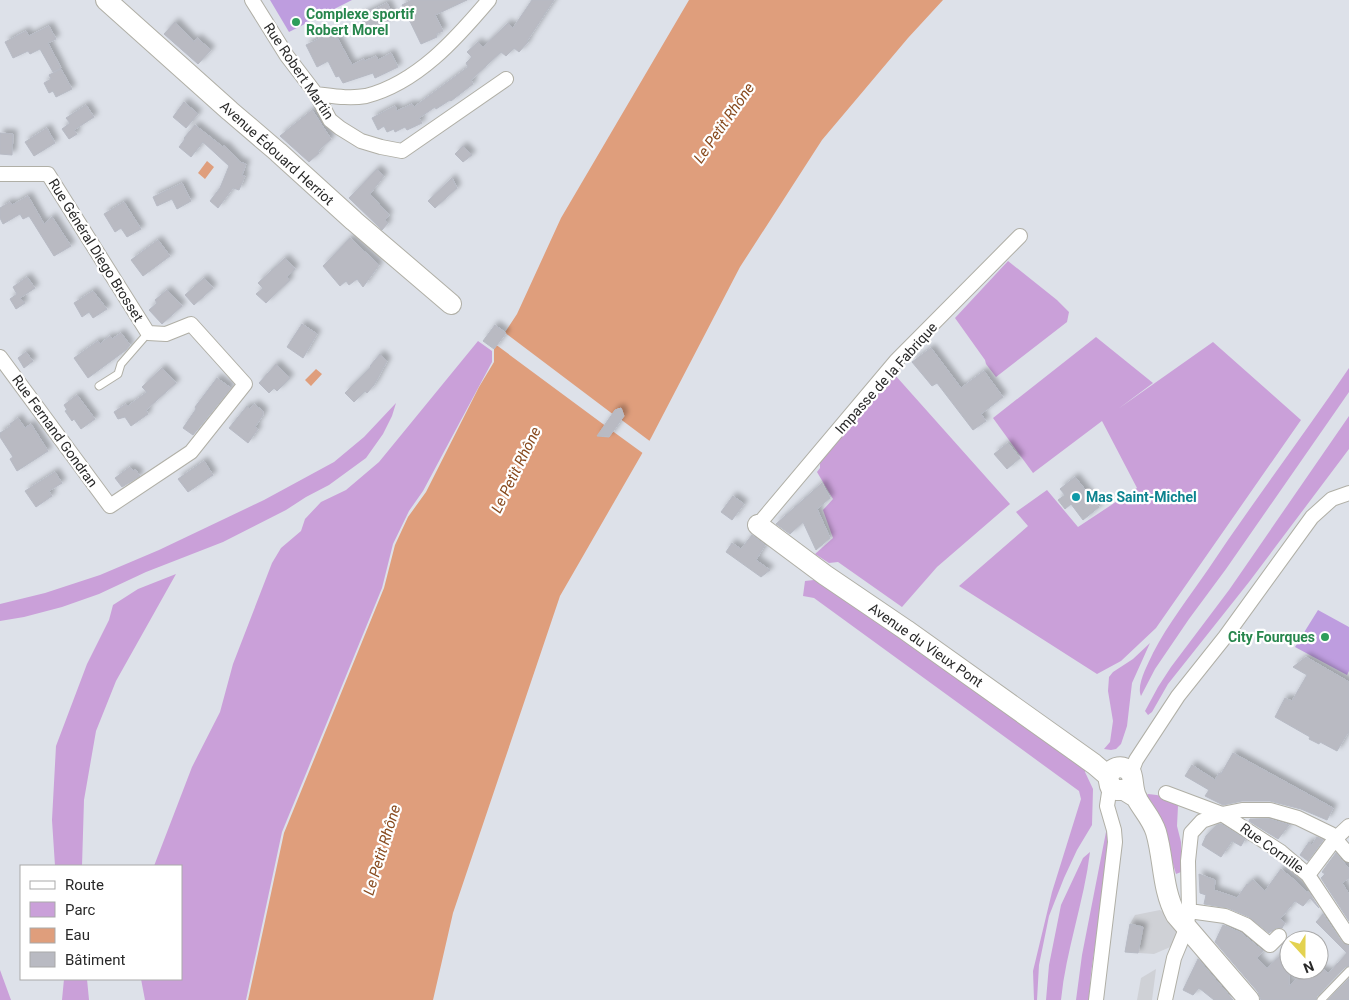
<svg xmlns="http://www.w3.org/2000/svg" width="1349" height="1000" viewBox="0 0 1349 1000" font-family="Roboto,sans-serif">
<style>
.green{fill:#caa0d9}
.pitch{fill:#be9ddf}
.plaza{fill:#cfd1d6}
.water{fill:#df9e7c;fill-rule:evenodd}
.pier{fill:#dde1e9}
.building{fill:#b9bac2;stroke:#b7bac4;filter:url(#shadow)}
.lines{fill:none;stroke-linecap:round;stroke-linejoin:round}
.lane-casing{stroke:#b0afa6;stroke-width:9}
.street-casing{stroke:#b0afa6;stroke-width:16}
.secondary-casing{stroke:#b0afa6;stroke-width:22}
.lane{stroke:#fff;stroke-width:7}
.street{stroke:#fff;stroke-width:14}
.secondary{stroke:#fff;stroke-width:20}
.leisure-dot{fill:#2e9e5b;stroke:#fff;stroke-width:2}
.culture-dot{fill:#0f9aa8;stroke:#fff;stroke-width:2}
.labels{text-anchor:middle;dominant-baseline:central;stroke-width:4.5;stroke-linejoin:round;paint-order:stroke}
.leisure-label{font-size:14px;font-weight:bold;fill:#27864d;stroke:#fff;text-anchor:start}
.street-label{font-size:14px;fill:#292929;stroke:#fff}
.culture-label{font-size:14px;font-weight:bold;fill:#0d838f;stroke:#fff;text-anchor:start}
.water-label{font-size:15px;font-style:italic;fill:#884a1e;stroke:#fff}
</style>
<defs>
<filter id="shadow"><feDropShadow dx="4" dy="-4" stdDeviation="2.5" flood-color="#0004"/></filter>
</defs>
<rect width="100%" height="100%" fill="#dde1e9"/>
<path class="green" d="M1008,261L1057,300L1069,312L1067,322L996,377L986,364L985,360L955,318Z
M1096,337L1153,383L1118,409L1213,342L1301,420L1156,628L1121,661L1097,674L959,586L1028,526L1016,512L1047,490L1078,527L1137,488L1102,421L1033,473L993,418Z
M478,341L492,351V362L423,491L409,511L393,544L382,588L282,832L246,1000H145L141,979H181V866H154L192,767L220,712L233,664L272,563L281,548L301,531L305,519L321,502L346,490L379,462Z
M1349,368V392L1226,569L1189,619L1155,669L1141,696C1136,685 1148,664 1153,653C1168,624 1189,597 1207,571C1253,502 1303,436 1349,368Z
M895,375L1010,504L937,567L902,607L838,562L829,563L815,554L833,538L823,510L833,499L817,472L820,468V457Z
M396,403L392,416L383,434L366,458L329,485L306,497L286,510L223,542L146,572L99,594L62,607L24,617L0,621V604L45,593L100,575L159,550L264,500L334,462L364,437Z
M1349,416V449L1249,582L1168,684L1152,712L1148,715L1145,711L1158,687L1171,667L1229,590Z
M176,574L116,681L96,731L84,800L82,866H55L52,820L56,746L87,664L109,620L113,605L138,589Z
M814,580L823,584L1085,768V772L1093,789L1092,825L1077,850L1064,878L1049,916L1039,965L1037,1000H1034L1033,971L1052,892L1081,799L1079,791L814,598L803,596L805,581Z
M1150,643L1132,683L1127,726L1121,744L1116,749L1111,750L1104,749L1110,742L1113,721L1108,691L1109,677L1113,672L1133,659Z
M1148,794C1160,795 1169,797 1178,806L1177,826L1181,842V872L1176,874L1170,854L1144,798Z
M1106,832L1109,834L1110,842L1091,973L1089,1000H1076L1082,955Z
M1090,852C1084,902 1066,950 1061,1000H1046L1049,965L1061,905L1083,858Z
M0,970L11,1000H0Z
M64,979H87L89,1000H62Z"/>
<path class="pitch" d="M270,0H352L289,32Z
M1318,610L1349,627V671L1347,675L1295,647Z"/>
<path class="plaza" d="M1160,910L1168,916L1176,927L1179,938L1175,945L1154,954L1125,952L1130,924L1135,915Z
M1156,969L1152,1000H1137L1141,978Z"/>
<path class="water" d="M689,0H943L908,38L822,140L740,267L651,438L560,596L453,913L433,1000H248L284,833L384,588L395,545L408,517L426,492L479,387L494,362V349L517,314L561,218ZM619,408L622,409L624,416L609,437H602L601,431L615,410Z
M207,161L214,167L205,179L198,173Z
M316,369L322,374L311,386L305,380Z"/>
<path class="pier" d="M504,332L614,415L607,427L495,344Z
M619,418L651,442L644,454L611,430Z"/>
<path class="building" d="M412,0H467L435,15L443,31L436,34L437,37L421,44L402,5Z
M532,0H554L527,41L528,42L519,52L514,48L506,56L501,52L471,80L473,84L451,101L450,100L436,109L435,107L419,118L422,123L407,130L405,127L395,132L394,129L387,132L384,126L378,130L372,118L395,106L397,111L412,104L414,107L468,67L466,63L472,57L467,52L478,42L483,47L508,23L513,28Z
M387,3L394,18L368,31L360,16Z
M175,22L194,42L197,38L211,50L198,64L164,34Z
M49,26L56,39L48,43L61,68L53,72L40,49L30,54L28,51L13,58L5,42L26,31L29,36Z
M334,32L352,65L364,59L365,61L376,56L378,60L391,53L398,67L375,78L373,73L343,83L339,76L336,77L328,61L317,67L306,45Z
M61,69L72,89L56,97L53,91L49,93L44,83L51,79L49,75Z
M184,102L198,114L186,128L173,117Z
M86,105L94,117L74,130L77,134L69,139L62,129L70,123L66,118Z
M312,110L331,139L318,151L319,153L309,162L280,136Z
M195,125L223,147L224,145L240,162L246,164L242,175L245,176L239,190L233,188L218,208L210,201L220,188L229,166L203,142L191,157L179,147L185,139L184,138Z
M47,128L55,143L34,156L25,142Z
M0,133L13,134L12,155L0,154Z
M463,146L472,155L463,162L455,154Z
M377,169L384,176L370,194L389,215L385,220L388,223L382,230L349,198Z
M452,178L457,188L435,208L428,201Z
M182,183L191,201L177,209L172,199L157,206L153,197Z
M28,196L44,224L52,217L71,246L54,256L29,216L23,219L20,214L3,224L0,218V208L10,202L12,205Z
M124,202L141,229L127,237L121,228L115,232L104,214Z
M350,238L379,265L363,287L357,279L349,285L346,281L340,286L323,266Z
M158,240L170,256L143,276L131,260Z
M285,258L295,269L287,277L290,280L266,303L256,294L263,288L258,283Z
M27,277L35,288L20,298L25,303L16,309L10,299L17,294L13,287Z
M204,278L213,288L194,305L185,295Z
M167,290L182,306L162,324L149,310L157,303L155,300Z
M93,291L107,309L93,318L89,312L82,317L74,303Z
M302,324L317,334L303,358L287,347Z
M495,325L506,333L494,349L483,341Z
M121,333L130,345L126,350L88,378L74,358L98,341L100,344L110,336L112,339Z
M931,348L961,388L984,371L1003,397L981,414L986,421L973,430L937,383L932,386L912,362Z
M26,352L33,361L24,368L18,358Z
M380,354L387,361L374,385L367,393L365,391L354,402L345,393L371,367L370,366Z
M276,364L290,378L277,391L274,388L269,393L259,383Z
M162,368L176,383L146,410L148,414L131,426L125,417L118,419L114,412L126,404L128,406L147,392L142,387Z
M217,378L231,388L193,435L183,428L196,409L195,407Z
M77,395L95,419L81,429L74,419L72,421L65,411L67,410L64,405Z
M254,404L263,411V415L255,427L258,429L248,443L229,428L247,406L250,409Z
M621,408L624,416L609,437L597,436L615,410Z
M18,418L25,428L31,424L48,451L17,471L10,459L13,457L0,437V433L11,426L10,424Z
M1008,443L1020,458L1007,469L994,454Z
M204,461L213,475L188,492L178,479Z
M130,467L133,471L135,469L140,476L122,487L115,478Z
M55,472L62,483L49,491L52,496L36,507L25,491Z
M1075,477L1099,507L1083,520L1071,504L1065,509L1058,500L1065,495L1060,489Z
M822,483L830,498L817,509L830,538L816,550L803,522L790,534L776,524Z
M733,496L744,504L732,520L721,512Z
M752,535L765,545L756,560L770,570L761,577L726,552L732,543L741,549Z
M1306,657L1349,682V733L1347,734L1337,751L1320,742L1319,744L1309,739L1310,737L1275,717L1285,698L1292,701L1307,675L1293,667Z
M1233,753L1333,808L1327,820L1301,809L1270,801H1242L1223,805L1205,796L1209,790L1185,776L1192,765L1215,780L1219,773L1221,774Z
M1250,819H1269L1289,825L1278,839L1249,821Z
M1221,824L1245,839L1241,846L1232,841L1221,857L1202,845L1206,836L1217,825Z
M1317,837L1323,840L1308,861L1300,855L1309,842L1312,845Z
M1336,853L1349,869V878L1342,883L1349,894V921L1321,878L1325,874L1322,872Z
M1281,869L1298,883L1307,893L1308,891L1319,908L1310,898L1303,906L1295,901L1280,919L1285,923L1282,928H1276L1269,933L1249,917L1228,908L1204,904L1206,895L1200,893L1199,874L1215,880L1214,890L1237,898L1247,884L1248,885L1253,880L1265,891Z
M1323,914L1342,942L1349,946V966L1345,967L1317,996L1316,1000H1261L1258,992L1215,942L1223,925L1241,933L1263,951L1257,958L1267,968L1289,947V986L1306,970H1325L1328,974L1347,953L1316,922Z
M1130,924L1143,927L1138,953L1125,952Z
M1198,959L1233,1000H1214L1199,988L1193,995L1183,990Z
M1349,979V1000H1328Z"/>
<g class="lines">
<g class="lane-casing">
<path id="lane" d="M99,386L118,374L121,364L148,333
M1321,1000L1349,971"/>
</g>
<g class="street-casing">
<path id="street" d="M252,0L287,56L316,94L330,120L340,128L361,141L381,147L402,151L506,79
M316,94C333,96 349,99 366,96C417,83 456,39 489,0
M0,174H48L148,333L166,334L191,324L245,384L191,452L110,506L0,357
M758,525L896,361L1020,236
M1131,773L1136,760L1178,696L1225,637L1312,517L1332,499L1349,493
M1166,793L1222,814L1281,852L1308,875L1349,937
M1308,875L1335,839L1349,826
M1189,911L1225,916L1246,925L1270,945L1279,936
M1096,1000L1115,842L1114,830L1107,806L1110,786
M1165,1000L1174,958L1186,929L1189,911L1188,861L1191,833L1202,821L1222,814L1242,810H1270L1298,818L1331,834L1349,855"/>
</g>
<g class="secondary-casing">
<path id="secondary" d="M106,0L230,111L278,152L354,221L451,304
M758,525L825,575L906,630L1094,764L1108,776
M1137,798L1124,790H1116L1110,786L1108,776C1113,766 1123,764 1131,773C1134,781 1132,789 1137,799C1143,810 1152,819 1156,832C1164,859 1162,890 1176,915L1249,1000"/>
</g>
<use href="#lane" class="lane"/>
<use href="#street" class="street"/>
<use href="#secondary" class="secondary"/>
</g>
<g class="leisure-dot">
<circle cx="296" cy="22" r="5"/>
<circle cx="1325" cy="637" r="5"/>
</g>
<circle class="culture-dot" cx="1076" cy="497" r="5"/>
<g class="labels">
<g class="leisure-label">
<text x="306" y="14">Complexe sportif<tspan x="306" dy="16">Robert Morel</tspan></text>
<text x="1315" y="637" text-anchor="end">City Fourques</text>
</g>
<g class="street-label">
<text transform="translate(299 71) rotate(56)">Rue Robert Martin</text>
<text transform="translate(277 153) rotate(42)">Avenue Édouard Herriot</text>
<text transform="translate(96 250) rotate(58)">Rue Général Diego Brosset</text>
<text transform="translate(886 378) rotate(-48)">Impasse de la Fabrique</text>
<text transform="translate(55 431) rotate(54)">Rue Fernand Gondran</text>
<text transform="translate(926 645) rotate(35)">Avenue du Vieux Pont</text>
<text transform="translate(1272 848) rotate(36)">Rue Cornille</text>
</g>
<g class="culture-label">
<text x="1086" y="497">Mas Saint-Michel</text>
</g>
<g class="water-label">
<text transform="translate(724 123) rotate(-55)">Le Petit Rhône</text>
<text transform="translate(516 470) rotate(-64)">Le Petit Rhône</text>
<text transform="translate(382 850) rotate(-73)">Le Petit Rhône</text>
</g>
</g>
<rect x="20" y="865" width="162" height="115" fill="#ffffff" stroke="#a9a9a9"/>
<rect x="30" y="881" width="25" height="8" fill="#ffffff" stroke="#a9a9a9"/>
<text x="65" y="890" font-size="15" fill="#292929">Route</text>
<rect x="30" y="902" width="25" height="15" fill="#caa0d9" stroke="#a9a9a9"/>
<text x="65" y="915" font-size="15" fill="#292929">Parc</text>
<rect x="30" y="928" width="25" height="15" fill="#df9e7c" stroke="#a9a9a9"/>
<text x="65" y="940" font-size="15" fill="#292929">Eau</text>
<rect x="30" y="952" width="25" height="15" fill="#b9bac2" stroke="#a9a9a9"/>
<text x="65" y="965" font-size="15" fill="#292929">Bâtiment</text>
<g transform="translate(1304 955) rotate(159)"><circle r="24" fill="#ffffff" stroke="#a9a9a9"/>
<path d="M0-4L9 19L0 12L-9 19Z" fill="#e3d250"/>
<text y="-8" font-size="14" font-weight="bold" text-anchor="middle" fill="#292929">N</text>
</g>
</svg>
